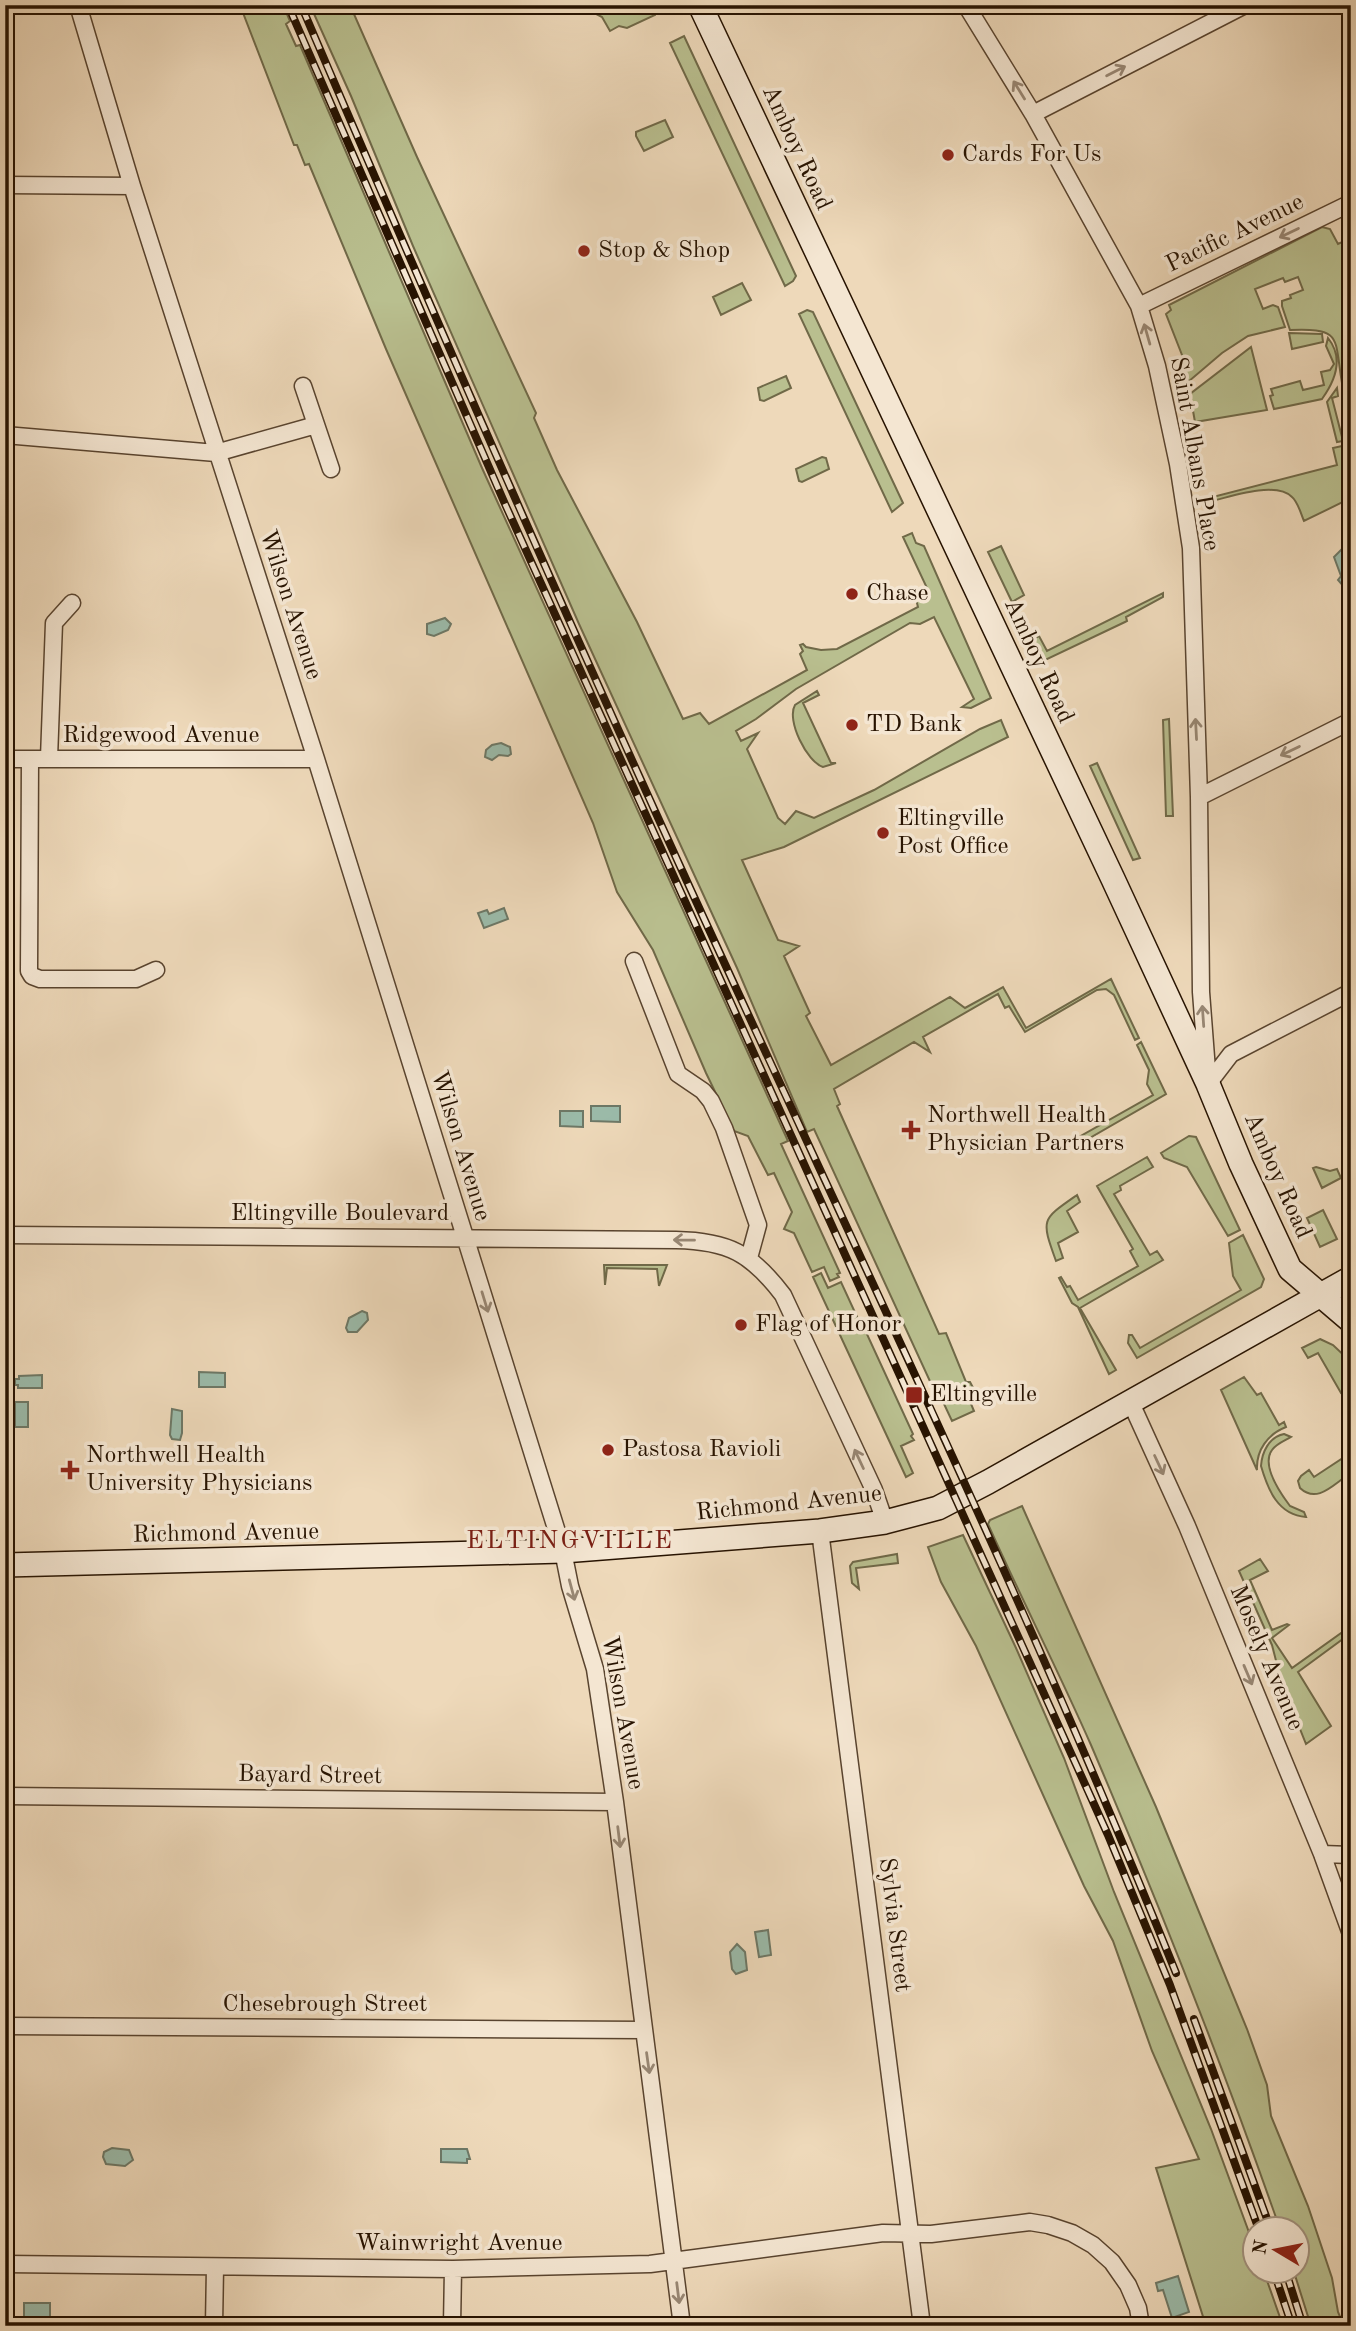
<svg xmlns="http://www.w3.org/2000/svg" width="1356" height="2331" viewBox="0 0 1356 2331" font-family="'Old Standard TT',serif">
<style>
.green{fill:#b9bf8f;stroke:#706948;stroke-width:2}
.water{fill:#9bbbaa;stroke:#6d7866;stroke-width:2}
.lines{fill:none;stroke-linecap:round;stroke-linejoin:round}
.minor-casing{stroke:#59442f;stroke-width:19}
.secondary-casing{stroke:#271301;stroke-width:26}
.minor{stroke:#f4e6d2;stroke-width:16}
.secondary{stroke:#f4e6d2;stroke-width:23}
.rail-casing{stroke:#271301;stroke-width:8}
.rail{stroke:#f4e6d2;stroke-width:5;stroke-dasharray:16;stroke-linecap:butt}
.oneway{stroke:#988774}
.poi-dot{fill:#8f2418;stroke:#f4e6d2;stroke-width:2.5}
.labels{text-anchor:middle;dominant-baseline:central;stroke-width:7;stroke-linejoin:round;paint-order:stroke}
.street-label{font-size:24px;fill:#271301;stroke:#f4e6d2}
.poi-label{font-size:24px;fill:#271301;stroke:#f4e6d2;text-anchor:start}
.neighbourhood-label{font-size:26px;letter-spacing:2px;fill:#7a1f14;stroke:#f4e6d2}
</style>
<rect width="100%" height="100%" fill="#eed9ba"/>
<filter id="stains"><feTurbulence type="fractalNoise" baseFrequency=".00286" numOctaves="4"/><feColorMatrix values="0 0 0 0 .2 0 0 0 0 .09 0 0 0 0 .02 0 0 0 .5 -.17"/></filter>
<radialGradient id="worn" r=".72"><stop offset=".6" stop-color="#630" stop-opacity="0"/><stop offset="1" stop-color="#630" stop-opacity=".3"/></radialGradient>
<path class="green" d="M240,5H283L290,21L286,24L296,46L300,45L482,468L788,1141L781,1144L840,1273L837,1274L839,1277L830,1281L824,1267L812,1272L794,1233L784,1229L792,1212L774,1173L768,1175L748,1136L734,1131L706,1073L653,950L617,892L593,823L386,349L309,164L305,165L297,145H294Z
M310,5H350L417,157L536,413L534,418L557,470L637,622L683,719L700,713L709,724L807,670L800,654L803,651L800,645L803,644L806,647L821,650L837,649L918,607L915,595L927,588L903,537L912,533L916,543L924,546L991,698L971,708L962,707L974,699L934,617L920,624L910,623L796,689L756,719L736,731L741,741L758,733L747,749L778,818L785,824L796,811L814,818L874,790L980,729L1001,720L1008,737L784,847L742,860L778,940L799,946L784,956L810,1013L806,1016L831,1065L950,997L965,1008L1003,987L1026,1028L1111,979L1139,1038L1135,1040L1114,995L1106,989L1097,990L1025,1032L1009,1006L1005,1008L998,994L923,1037L930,1052L914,1042L834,1089L840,1104L837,1106L939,1334L946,1333L966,1382H970L979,1399L971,1404L974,1411L952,1421L937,1389L934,1390L814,1129L807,1132L737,968L579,624L413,246L351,96Z
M621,5H661L654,9L655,15L627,28L619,26L610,31L602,17L596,14L607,7Z
M684,36L796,276L793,281L785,286L670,43Z
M665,120L673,137L644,151L636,136V132Z
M1322,227L1330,229L1338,244L1351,238V381L1342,383C1334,337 1343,328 1290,330L1282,306V301L1291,298L1290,295L1303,290L1298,277L1285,282L1283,278L1255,289L1263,309L1273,305L1278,307L1285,327L1248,336L1222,353L1188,382L1182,355L1166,314L1171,310L1169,305Z
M742,283L751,300L721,315L713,297Z
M807,310L813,312L903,503L892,512L799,314Z
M1289,333L1322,334L1323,342L1292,349Z
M1328,338C1344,358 1335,381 1322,399L1274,409L1270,396L1273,395L1271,389L1300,381L1303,390L1324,385L1321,372L1330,370L1334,364L1326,346Z
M1251,347L1267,410L1195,422L1190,394Z
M786,376L791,388L764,401L760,400L758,388Z
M1337,388L1338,396L1332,398L1343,441L1337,442L1327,402Z
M1351,444V498L1304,521C1301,514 1298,502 1292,497C1275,480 1226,498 1205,503V499L1337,465L1333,448Z
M822,457L826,458L829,469L802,482L799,481L796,469Z
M1001,546L1024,595L1012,602L988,552Z
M1163,593V597L1126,617L1127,621L1125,622L1041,662L1031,640L1039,636L1047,651Z
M817,691L819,695L803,703L831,763H836L823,767C807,762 786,720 795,705Z
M1169,719L1173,816H1166L1163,720Z
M1097,763L1140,858L1133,860L1090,766Z
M1141,1042L1166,1094L1081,1143L1079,1137L1153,1095L1147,1084L1149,1070L1137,1045Z
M1189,1136L1196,1137L1240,1230L1228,1236L1187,1167L1164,1158L1161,1153Z
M1147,1157L1153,1167L1120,1186L1121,1190L1114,1194L1150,1255L1157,1251L1163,1260L1080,1308L1116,1370L1109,1374L1078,1307L1072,1303L1059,1278L1061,1277L1067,1287L1070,1286L1078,1300L1138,1266L1130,1251L1133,1249L1097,1186Z
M1316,1167L1330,1171L1337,1169L1341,1178L1322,1188L1313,1168Z
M1077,1195L1080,1202L1067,1211L1078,1232L1058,1243L1063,1258L1056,1261C1041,1219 1041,1220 1077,1195Z
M1323,1210L1337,1239L1320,1247L1307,1218Z
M1243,1235L1264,1279L1261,1287L1137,1358L1128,1343L1129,1335H1132L1140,1348L1241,1290L1233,1276L1229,1243Z
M604,1265H667L659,1286L657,1269L607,1268L605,1285Z
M821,1273L828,1288L841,1282L858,1319H860L913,1434L911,1436L914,1440L901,1446L913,1473L906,1477L813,1277Z
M1320,1339L1333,1345L1351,1362V1388L1341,1393L1318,1353L1308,1358L1302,1348Z
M1244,1377L1257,1395L1261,1393L1279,1425L1284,1422L1286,1427C1268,1434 1256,1450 1257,1470L1221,1390Z
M1284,1434L1291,1437C1284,1441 1276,1444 1272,1450C1261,1465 1281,1494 1290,1506L1304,1512L1306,1517C1278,1515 1268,1490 1261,1466C1262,1452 1269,1437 1284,1434Z
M1346,1456L1345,1477C1331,1487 1316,1503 1300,1488L1298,1481L1301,1476L1309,1470L1314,1477Z
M1022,1506L1156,1807L1247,2029L1267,2085L1271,2116L1308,2206L1332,2278L1338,2312L1344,2326H1311L1294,2272H1296V2230L1280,2229C1223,2066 1159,1904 1091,1745C1058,1670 1021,1598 988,1524L990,1520Z
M963,1535L1016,1648L1064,1758L1114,1892L1211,2129L1254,2246V2272H1264L1283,2326H1206L1156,2168L1199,2159L1152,2051L1113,1941L1084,1886L976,1646L941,1582L928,1547Z
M897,1554L898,1563L856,1568L859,1589L852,1583L850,1566L853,1562Z
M1260,1559L1268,1571L1250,1580L1272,1630L1287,1624L1289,1625L1272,1638L1292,1668L1351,1626V1633L1298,1672L1331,1726L1306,1744L1282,1684L1272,1645L1239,1571Z"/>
<path class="water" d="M1345,546L1351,552V582L1344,587L1338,580L1341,576L1334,557Z
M445,618L451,624L448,630L434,636L427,634V624Z
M501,743L510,747L511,754L508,756L499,755L492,760L485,757L486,750L492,745Z
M504,908L508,919L484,928L478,913L487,910L489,914Z
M591,1106H620V1122L591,1121Z
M560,1111H583V1127L560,1126Z
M362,1311L367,1313L368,1320L357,1332H348L346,1328L349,1318Z
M199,1372L225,1373V1387H199Z
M42,1375V1388H18V1385H15V1379H19V1376Z
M15,1402H28V1427H15Z
M172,1409L182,1411V1433L180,1440L172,1439L170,1435Z
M768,1930L771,1955L759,1957L755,1932Z
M737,1944L745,1952L747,1970L736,1974L732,1969L730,1952Z
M112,2148L129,2150L133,2160L125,2166L106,2164L103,2157L104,2152Z
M441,2149H467L470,2159H467V2163L441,2162Z
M1178,2276L1189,2312L1172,2318L1163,2290L1158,2291L1156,2283Z
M24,2303H50V2317H24Z"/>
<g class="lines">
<g class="minor-casing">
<path id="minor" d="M78,5L132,186L316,759L563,1551L570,1586L595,1669L615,1802L682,2326
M966,5L1033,114L1139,306L1157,366L1178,464L1191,548L1199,797L1201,992L1207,1070
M1033,114L1245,5
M5,185L132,186
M1139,306L1351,203
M303,386L331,469
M5,435L216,453L316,425
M49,758L54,623L72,603
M5,759H316
M30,759L29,971L32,976L40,979H136L156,970
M1199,797L1351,721
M634,961L678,1074L703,1091L711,1101L724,1128L758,1225L749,1258
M1208,1084L1231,1054L1351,992
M5,1235L676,1240C728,1241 751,1253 783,1295L874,1490L885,1522
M1131,1403L1187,1526L1322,1854L1351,1934
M820,1531L922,2326
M5,1796L615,1802
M1322,1854L1351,1855
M5,2026L644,2030
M5,2264L453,2269L650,2264L883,2233L931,2234L1030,2222L1048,2225L1072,2233L1093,2245L1112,2262L1128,2285L1138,2308L1141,2326
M214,2326L215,2267
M452,2326L453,2269"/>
</g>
<g class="secondary-casing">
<path id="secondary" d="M700,5L1113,879L1208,1084L1241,1164L1290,1269L1351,1321
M5,1565L563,1551L820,1531L885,1522L938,1508L988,1482L1351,1278"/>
</g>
<use href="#minor" class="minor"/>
<use href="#secondary" class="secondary"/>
<g class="rail-casing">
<path id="rail" d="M288,5L505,504L1108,1835L1170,1985L1259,2230
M301,5C426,297 553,588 685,877C851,1241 1027,1602 1176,1973
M1194,2019L1271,2230
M1274,2272L1292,2326
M1286,2272L1303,2326"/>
</g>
<use href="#rail" class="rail"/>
</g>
<defs><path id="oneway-shaft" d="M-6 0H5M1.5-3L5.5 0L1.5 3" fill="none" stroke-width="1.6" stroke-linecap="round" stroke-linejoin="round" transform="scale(1.75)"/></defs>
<g class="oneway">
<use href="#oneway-shaft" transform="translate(1116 71) rotate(-27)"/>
<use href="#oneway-shaft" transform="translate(1019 90) rotate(-122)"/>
<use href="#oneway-shaft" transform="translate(1289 233) rotate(154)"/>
<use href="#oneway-shaft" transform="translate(1147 334) rotate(-106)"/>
<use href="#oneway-shaft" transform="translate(1196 729) rotate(-93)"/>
<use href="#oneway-shaft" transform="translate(1290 751) rotate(154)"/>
<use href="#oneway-shaft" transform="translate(1203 1016) rotate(-94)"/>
<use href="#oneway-shaft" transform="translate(684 1240) rotate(-179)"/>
<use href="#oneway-shaft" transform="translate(485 1302) rotate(73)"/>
<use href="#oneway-shaft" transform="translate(859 1459) rotate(-115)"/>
<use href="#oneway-shaft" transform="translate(1159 1465) rotate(65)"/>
<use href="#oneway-shaft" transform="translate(572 1590) rotate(75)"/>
<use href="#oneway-shaft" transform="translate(1248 1675) rotate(67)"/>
<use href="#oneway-shaft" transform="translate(619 1837) rotate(83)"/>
<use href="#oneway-shaft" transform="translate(648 2063) rotate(82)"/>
<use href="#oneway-shaft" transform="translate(678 2293) rotate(83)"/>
</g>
<g class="poi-dot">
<circle cx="948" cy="155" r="7"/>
<circle cx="584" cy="251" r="7"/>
<circle cx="852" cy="594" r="7"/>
<circle cx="852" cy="725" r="7"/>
<circle cx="883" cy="833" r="7"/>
<path d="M907.5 1119.5h7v7h7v7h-7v7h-7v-7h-7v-7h7z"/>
<circle cx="741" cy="1325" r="7"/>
<rect x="905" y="1386" width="18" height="18" rx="3.5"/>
<circle cx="608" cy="1450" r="7"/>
<path d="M66.5 1459.5h7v7h7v7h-7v7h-7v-7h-7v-7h7z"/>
</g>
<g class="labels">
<g class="street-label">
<text transform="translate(796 148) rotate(65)">Amboy Road</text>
<text transform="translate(1235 234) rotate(-26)">Pacific Avenue</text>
<text transform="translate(1194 454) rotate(80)">Saint Albans Place</text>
<text transform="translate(290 605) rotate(72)">Wilson Avenue</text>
<text transform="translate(1038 661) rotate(65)">Amboy Road</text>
<text x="161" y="736">Ridgewood Avenue</text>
<text transform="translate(460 1146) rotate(73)">Wilson Avenue</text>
<text transform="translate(1277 1176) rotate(66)">Amboy Road</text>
<text x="340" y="1214">Eltingville Boulevard</text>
<text transform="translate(789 1504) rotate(-6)">Richmond Avenue</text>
<text transform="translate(226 1534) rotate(-1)">Richmond Avenue</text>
<text transform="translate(1266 1658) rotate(67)">Mosely Avenue</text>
<text transform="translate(622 1713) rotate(80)">Wilson Avenue</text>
<text transform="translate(310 1776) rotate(1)">Bayard Street</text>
<text transform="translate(894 1925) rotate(83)">Sylvia Street</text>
<text x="325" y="2005">Chesebrough Street</text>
<text x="459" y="2244">Wainwright Avenue</text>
</g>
<g class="poi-label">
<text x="962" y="155">Cards For Us</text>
<text x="598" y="251">Stop &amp; Shop</text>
<text x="866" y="594">Chase</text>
<text x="866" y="725">TD Bank</text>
<text x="897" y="819">Eltingville<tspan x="897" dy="28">Post Office</tspan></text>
<text x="927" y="1116">Northwell Health<tspan x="927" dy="28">Physician Partners</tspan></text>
<text x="755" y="1325">Flag of Honor</text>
<text x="930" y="1395">Eltingville</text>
<text x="622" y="1450">Pastosa Ravioli</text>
<text x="86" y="1456">Northwell Health<tspan x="86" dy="28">University Physicians</tspan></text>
</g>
<g class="neighbourhood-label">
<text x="570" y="1541">ELTINGVILLE</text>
</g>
</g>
<rect width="1356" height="2331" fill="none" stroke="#eed9ba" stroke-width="28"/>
<rect x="7" y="7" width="1342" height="2317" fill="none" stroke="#271301" stroke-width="3.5"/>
<rect x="14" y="14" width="1328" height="2303" fill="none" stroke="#271301" stroke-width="2"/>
<g transform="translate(1276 2250) rotate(280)"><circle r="33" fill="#f4e6d2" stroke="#a2927e" stroke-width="2"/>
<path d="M0-5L12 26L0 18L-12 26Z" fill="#8f2418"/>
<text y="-10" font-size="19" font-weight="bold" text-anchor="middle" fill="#271301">N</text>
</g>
<rect width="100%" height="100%" filter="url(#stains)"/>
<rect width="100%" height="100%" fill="url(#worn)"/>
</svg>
